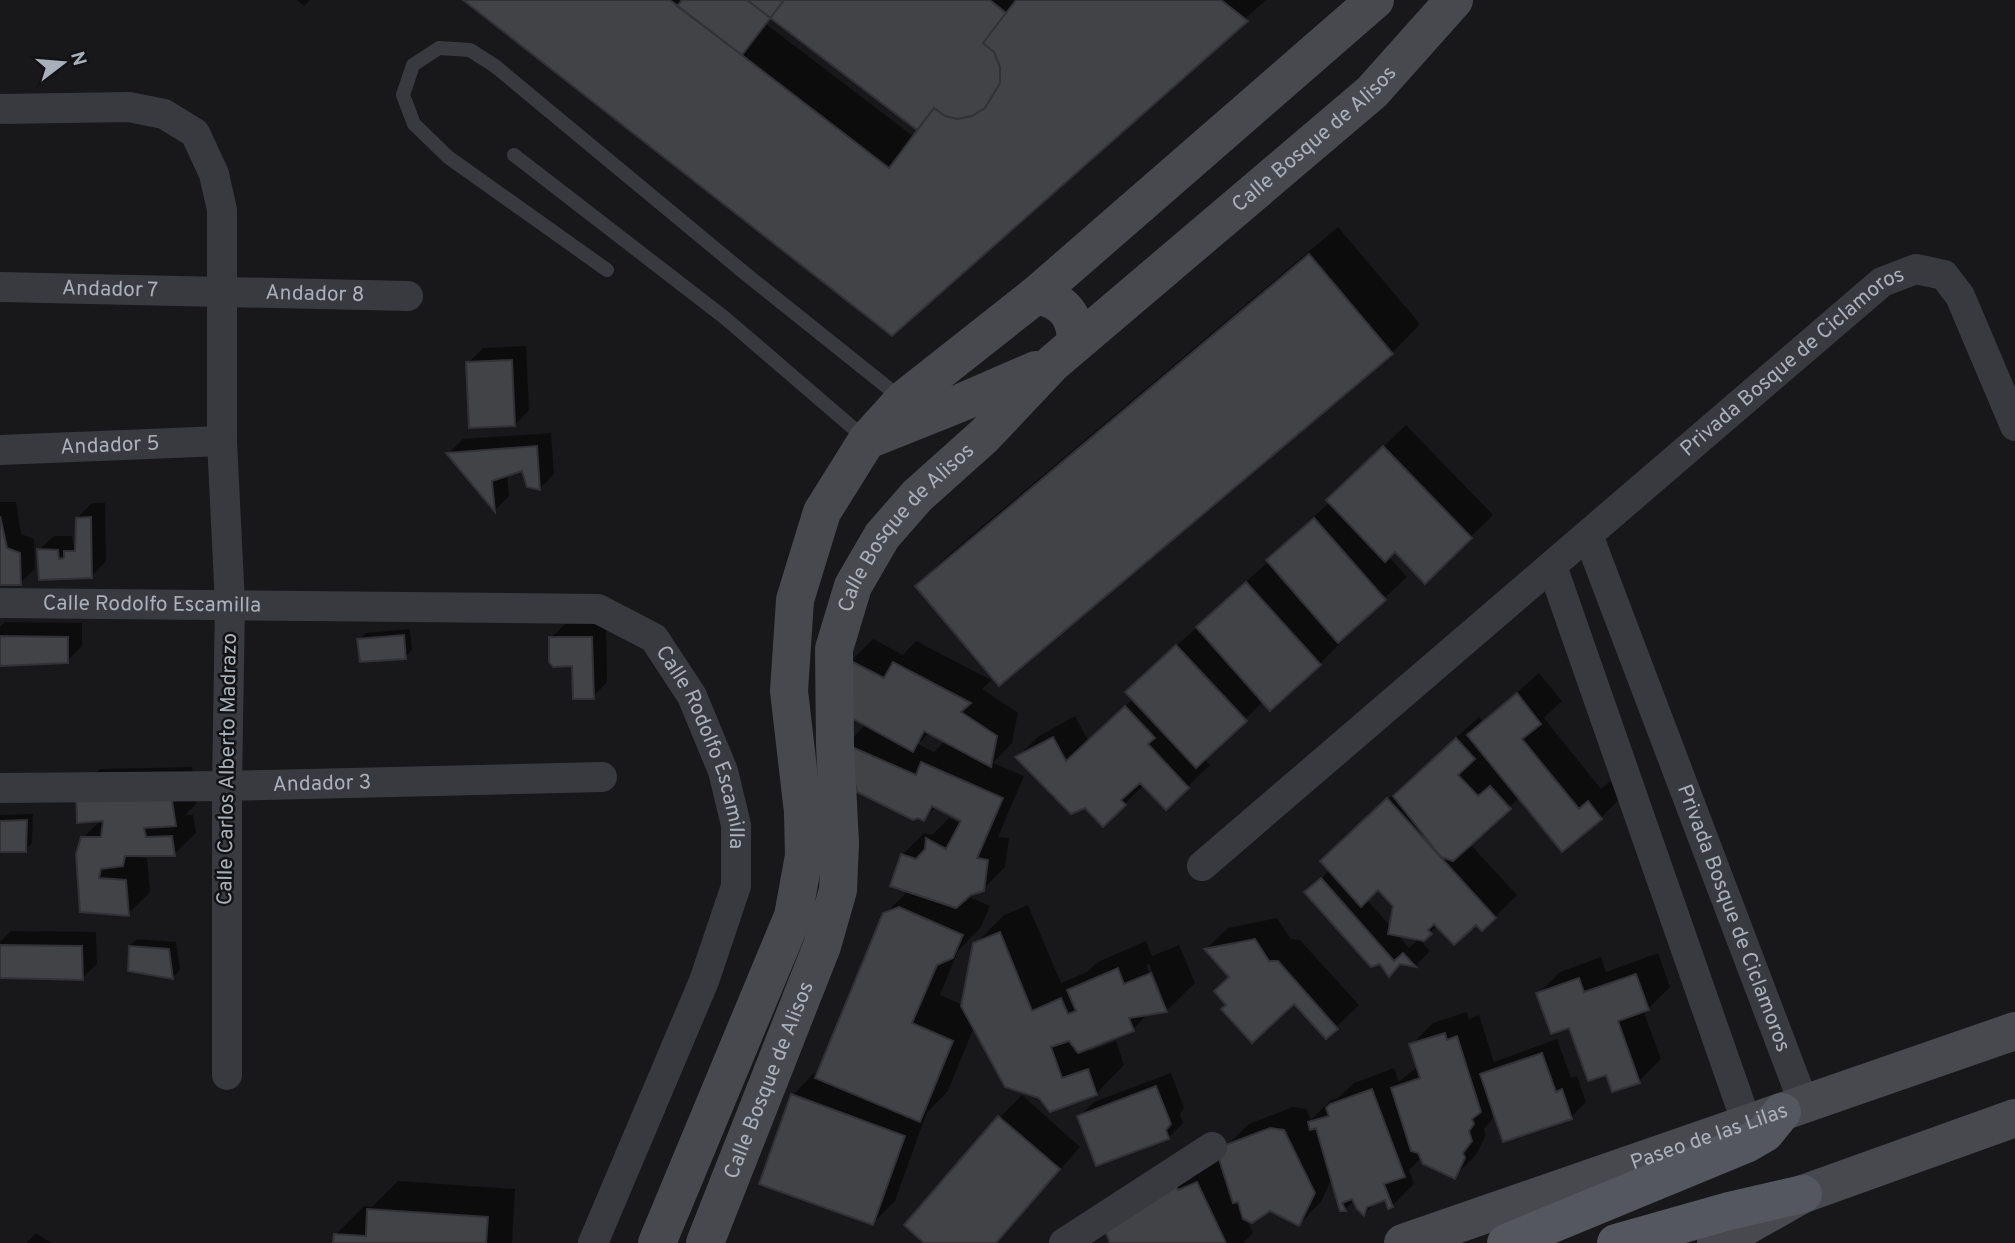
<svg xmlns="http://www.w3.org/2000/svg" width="2015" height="1243" viewBox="0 0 2015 1243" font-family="Overpass,sans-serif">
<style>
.shadow{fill:#0007;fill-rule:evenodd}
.building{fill:#424347;stroke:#323236;stroke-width:2}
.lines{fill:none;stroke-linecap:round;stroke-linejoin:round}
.lane{stroke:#393a3f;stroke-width:14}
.street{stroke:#393a3f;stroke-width:30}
.secondary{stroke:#47494f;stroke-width:38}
.primary{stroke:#55575e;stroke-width:38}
.labels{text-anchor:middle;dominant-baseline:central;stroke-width:5;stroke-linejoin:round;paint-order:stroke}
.street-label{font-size:21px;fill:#aab0b9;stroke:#131315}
</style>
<rect width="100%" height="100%" fill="#18181a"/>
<path class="shadow" d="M297,0H310L304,6Z
M465,0H1266L892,333ZM771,16L922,123L924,124L914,137L766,24Z
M1338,227L1420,324L1392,353L999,684L917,586L946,557Z
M526,346L529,410L515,425L468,363L483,348Z
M1406,425L1493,515L1425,582L1395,550L1388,556L1407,577L1339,640L1341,642L1320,664L1264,701L1204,759L1210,765L1166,808L1144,785L1103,825L1085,806L1017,757L1039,736L1075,716L1088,740L1134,698L1150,670L1269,561L1290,538L1330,502L1350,479Z
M551,433L554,474L540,488L523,468L507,474L509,496L495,510L449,453L463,439Z
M0,502H16L21,534L34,539L35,569L20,583H0Z
M92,503H105L106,561L92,576L39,550L54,536H72L73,544L77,541V518Z
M5,622L82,623V646L67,661L0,664V627Z
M566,623H606L607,682L593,697L574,664L551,638Z
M410,629L412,650L405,657L359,640L366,633Z
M873,639L903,655L916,641L991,680L982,689L1018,713L1012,743L993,763L1024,776L998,837L1009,838L1005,867L983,889L967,896L990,906L981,927L958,951L940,995L963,1005L975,944L1004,915L1028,905L1061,983L1087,972L1098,962L1146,941L1152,956L1179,945L1195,983L1166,1011L1149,1013L1133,1029L1089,1047L1090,1051L1116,1041L1124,1065L1096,1094L1051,1110L974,1027L948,1091L926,1114L895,1201L873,1223L793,1095L814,1073L818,1075L885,914L909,890L902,855L924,833L932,835L949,818L961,824L963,820L937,806L924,819L847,744L866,724L851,661ZM930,732L945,741L934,752L918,744ZM1149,964L1160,990L1157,992L1146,965Z
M1539,673L1562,701L1544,718L1601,789L1610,781L1622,796L1601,818L1520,797L1470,844L1517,895L1495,917L1477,923L1438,925L1423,939L1397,934L1409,948L1419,939L1430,951L1416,965L1380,962L1307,892L1330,870L1344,839L1479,717L1483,722ZM1378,888L1395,906L1391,927L1366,899Z
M192,767L197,803L185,815H193L196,833L174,854H133V857L147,858L150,892L128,914L81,910L83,838L101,820L78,791L100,769Z
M33,814L32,843L25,850L0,851V815Z
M1277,918L1291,939L1300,940L1359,1005L1326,1037L1294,1001L1228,1004L1231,976L1206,949L1228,928Z
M11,931L96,932L97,964L82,978L0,976V942Z
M137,939L176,942L180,970L173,977L130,969V946Z
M1658,953L1670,987L1648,1009L1643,1010L1661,1059L1639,1081L1607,1073L1570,1026L1538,994L1560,972L1601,957L1606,972Z
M1467,1012L1469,1019L1479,1015L1494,1062L1557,1039L1571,1078L1577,1076L1586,1102L1571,1117L1490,1107L1493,1118L1484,1129L1486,1135L1476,1155L1454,1177L1422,1157L1409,1170L1414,1184L1392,1206L1386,1198L1376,1202L1364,1214L1355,1200L1345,1209H1342L1332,1178L1321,1202L1299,1224L1269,1209L1246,1218L1253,1233L1243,1243H1112L1104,1224L1221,1160L1226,1146L1249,1124L1293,1107L1306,1109L1311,1120L1331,1100L1338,1098L1354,1083L1394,1068L1399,1082L1418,1066L1411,1045L1433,1023Z
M1171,1073L1184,1108L1180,1114L1183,1123L1168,1138L1079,1117L1094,1102Z
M1022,1095L1080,1147L996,1243H926L906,1225L1000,1117Z
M398,1181L515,1189L512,1243H335V1235L364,1206L372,1207Z
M36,1233L51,1243H26Z"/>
<path class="building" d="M463,0H670L889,168L934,108L945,116L957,119L972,116L985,108L1000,83V67L994,52L983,43L1016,0H1221L1248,21L892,336Z
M682,0H784L742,55L677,6Z
M747,0H990L1006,13L983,43L994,52L1000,67V83L985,108L972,116L957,119L945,116L934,108L917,130Z
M1309,254L1393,354L999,686L915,586Z
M512,360L515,426L469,428L466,362Z
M537,446L540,490L527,487L522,471L492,481L495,512L446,453Z
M1383,446L1472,538L1425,584L1395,552L1385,562L1326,500Z
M0,516L7,548L20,553L21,585H0Z
M91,517L92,578L39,580L37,549L58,550L59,559L64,558V551H75L76,518Z
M1314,518L1386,600L1338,643L1266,560Z
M1246,582L1321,665L1270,711L1196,627Z
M404,635L406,659L360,662L357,639Z
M0,636L68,637V663L0,666Z
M549,637H592L594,699H573L572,666L553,667L549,662Z
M1176,645L1247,721L1196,768L1125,692Z
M849,660L884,678L893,662L971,703L961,712L997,736L991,767L924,731L913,752L846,715Z
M1517,693L1541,724L1522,739L1579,809L1588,801L1602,819L1562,852L1467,735Z
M1125,706L1155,738L1148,744L1189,788L1166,810L1140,783L1121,800L1126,805L1103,827L1085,808L1071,814L1015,757L1053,737L1066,761Z
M1456,738L1475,759L1458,775L1478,796L1490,786L1511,809L1453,861L1441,857L1393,796Z
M845,744L916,775L921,762L1003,798L977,858L988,860L984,891L971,895L956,908L890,886L901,854L916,859L925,849L926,838L946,849L961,821L932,806L924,821L918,818L913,820L857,792Z
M170,788L176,826L144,828L146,837L172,836L175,856H125L123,866L101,869L99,878L126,880L129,916L80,912L76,854L81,837H101L103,821L77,823L76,790Z
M1387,798L1496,918L1482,931L1476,925L1454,945L1434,924L1428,930L1432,934L1424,941L1388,934L1393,906L1378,890L1361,907L1320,861Z
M27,820L26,852H0V821Z
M1321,878L1394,961L1403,953L1416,967L1400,964L1389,977L1380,964L1371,967L1304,892Z
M899,907L963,935L953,958L937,965L912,1023L953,1041L920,1122L815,1078L883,913Z
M1000,932L1032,1011L1061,998L1068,1014L1076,1011L1067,990L1118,968L1124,984L1151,973L1167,1012L1129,1018L1134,1031L1078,1053L1069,1041L1051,1047L1062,1078L1088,1069L1097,1095L1050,1112L1039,1098L1005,1087L961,1006L973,943Z
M1255,939L1269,961H1278L1338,1029L1326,1039L1294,1004L1252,1043L1221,1009L1226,1005L1214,991L1229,977L1204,949Z
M0,945L82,946L83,980L0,978Z
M129,946L169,949L173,979L128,971Z
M1636,974L1649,1010L1618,1021L1640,1083L1612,1092L1606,1075L1588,1081L1569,1028L1551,1034L1536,993L1579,978L1584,992Z
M1445,1033L1447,1040L1457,1036L1481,1112L1472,1119L1474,1124L1469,1131L1472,1141L1463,1153L1465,1158L1455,1179L1423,1164L1418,1153L1411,1151L1391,1088L1420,1078L1409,1044Z
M1542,1053L1556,1092L1562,1089L1572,1119L1503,1142L1480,1074Z
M1156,1086L1171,1124L1166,1130L1169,1139L1096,1166L1077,1116Z
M1372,1089L1405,1177L1384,1184L1393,1207L1388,1209L1385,1200L1367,1207L1364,1216L1357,1209L1352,1199L1342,1203L1346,1211H1340L1316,1128L1310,1130L1308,1122L1329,1116L1326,1108L1330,1104Z
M791,1094L905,1136L873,1225L759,1184Z
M998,1116L1060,1169L996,1243H924L904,1225Z
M1270,1128L1284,1130L1315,1193L1299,1226L1270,1211L1252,1223L1243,1219L1238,1202L1233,1203L1218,1156L1225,1145Z
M1174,1182L1178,1190L1197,1182L1226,1243H1110L1102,1224Z
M367,1209L488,1217L486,1243H333L334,1234L366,1236Z"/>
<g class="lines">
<path class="lane" d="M514,155L725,318L867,440
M607,270L448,157L414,124L403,95L413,65L439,48L470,50L495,66L747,275L902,399"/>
<g class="street">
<path d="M0,109L129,107L164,114L195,133L214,174L222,210V441L230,604L227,786V1075"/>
<path id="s1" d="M0,287L408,296"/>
<path id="s2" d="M0,450L222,441"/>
<path id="s3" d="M1588,535L1804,1104"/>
<path d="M1552,566L1747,1124"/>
<path id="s4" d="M0,603L598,609L654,638L692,696L723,771L736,825V886L704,981L593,1243"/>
<path id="s5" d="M0,788L227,786L602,777"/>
<path id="s6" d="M1202,866L1882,282L1916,269L1944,275L1960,296L2015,426"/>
<path d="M1064,1243L1212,1147"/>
</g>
<g class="secondary">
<path d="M1036,295C1063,300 1076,315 1076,343"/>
<path d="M875,437L960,403L1036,370"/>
<path d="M657,1243L793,916L804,856L803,812L789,691L795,600L822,512L867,440L903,400L1036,295L1375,0"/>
<path id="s7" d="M705,1243L822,946L838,890L840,843L835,745L834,649L853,586L882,536L917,496L984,436L1053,363L1372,92L1454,0"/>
<path id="s8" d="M1403,1243L2015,1031"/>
<path d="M1716,1243L1803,1194L2015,1118"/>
</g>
<path class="primary" d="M1506,1243L1746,1144L1765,1133L1782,1112
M1616,1243L1729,1211L1803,1194"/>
</g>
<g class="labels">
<g class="street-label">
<text stroke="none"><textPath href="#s7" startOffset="1330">Calle Bosque de Alisos</textPath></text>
<text stroke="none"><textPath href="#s1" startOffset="110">Andador 7</textPath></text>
<text stroke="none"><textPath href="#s1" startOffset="315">Andador 8</textPath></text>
<text stroke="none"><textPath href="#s6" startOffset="777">Privada Bosque de Ciclamoros</textPath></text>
<text stroke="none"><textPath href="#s2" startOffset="110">Andador 5</textPath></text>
<text stroke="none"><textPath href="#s7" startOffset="763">Calle Bosque de Alisos</textPath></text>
<text stroke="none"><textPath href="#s4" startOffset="152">Calle Rodolfo Escamilla</textPath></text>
<text stroke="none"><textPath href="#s4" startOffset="782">Calle Rodolfo Escamilla</textPath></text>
<text transform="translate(228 769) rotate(-89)">Calle Carlos Alberto Madrazo</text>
<text stroke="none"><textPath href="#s5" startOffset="322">Andador 3</textPath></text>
<text stroke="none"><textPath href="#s3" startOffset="410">Privada Bosque de Ciclamoros</textPath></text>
<text stroke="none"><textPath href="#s7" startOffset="175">Calle Bosque de Alisos</textPath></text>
<text stroke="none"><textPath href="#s8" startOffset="324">Paseo de las Lilas</textPath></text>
</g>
</g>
<g transform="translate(63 63) rotate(74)" stroke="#131315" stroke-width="5" paint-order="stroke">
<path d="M0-5L12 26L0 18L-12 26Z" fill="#aab0b9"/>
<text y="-10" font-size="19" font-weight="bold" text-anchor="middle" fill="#aab0b9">N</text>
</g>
</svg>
